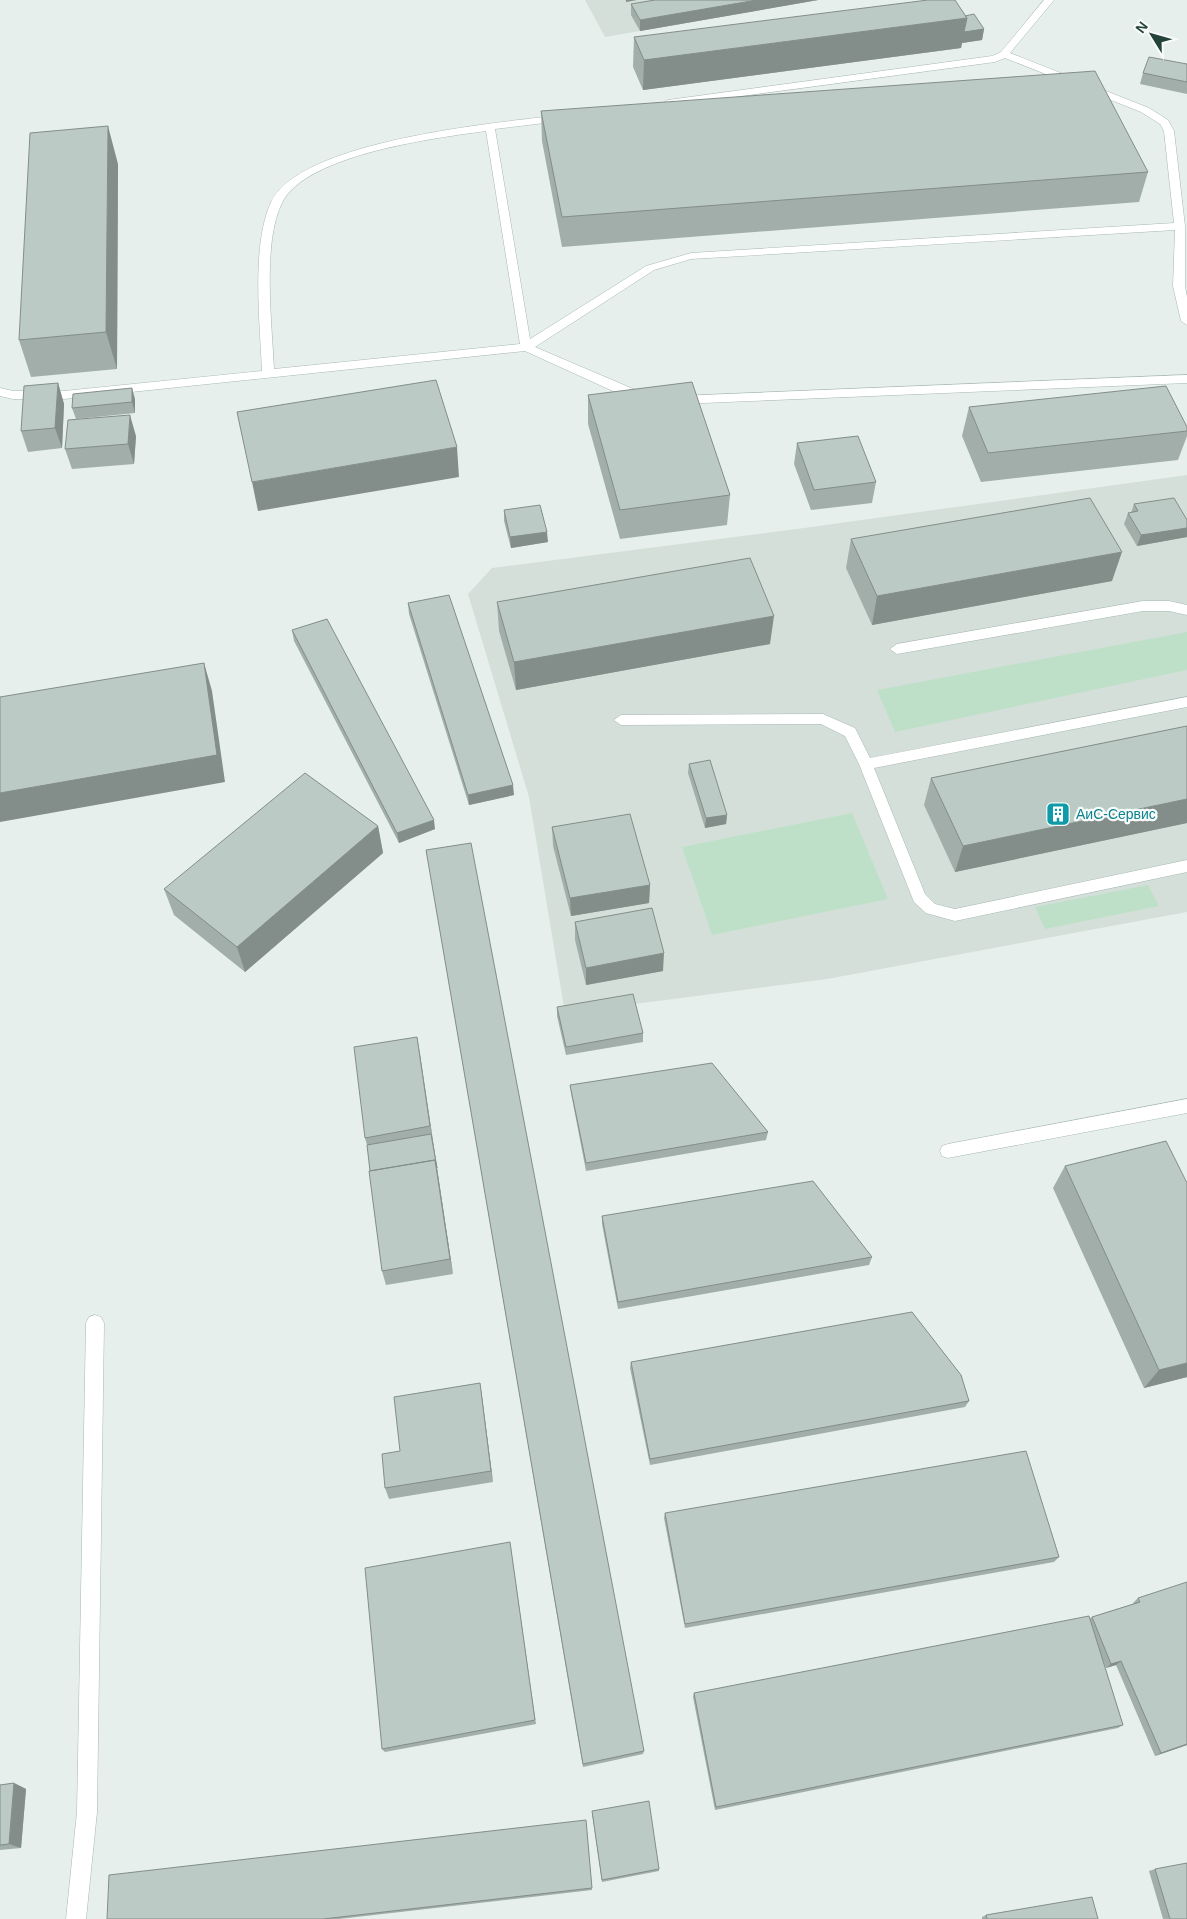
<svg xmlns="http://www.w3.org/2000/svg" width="1187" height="1919" viewBox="0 0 1187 1919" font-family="Arial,sans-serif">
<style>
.built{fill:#d4dfda}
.green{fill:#bfe0c8}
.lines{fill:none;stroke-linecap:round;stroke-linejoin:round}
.minor-casing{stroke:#a8b8b2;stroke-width:1}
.minor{fill:#fff;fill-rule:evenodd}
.wall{fill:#a1aea9}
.shaded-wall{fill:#838d89}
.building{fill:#bbcac4;stroke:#838d89}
.labels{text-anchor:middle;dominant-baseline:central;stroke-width:4.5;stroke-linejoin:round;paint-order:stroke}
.culture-label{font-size:14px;fill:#0d838f;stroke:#f7fbf9;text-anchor:start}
</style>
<rect width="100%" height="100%" fill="#e6efeb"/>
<path class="built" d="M585,0H818L605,37Z
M1187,475V912L827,979L565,1013L529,797L468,594L492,568L804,528Z"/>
<path class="green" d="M1187,632V670L895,732L877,690Z
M852,813L888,899L712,935L682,847Z
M1148,885L1159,906L1045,929L1035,907Z"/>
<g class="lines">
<g class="minor-casing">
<path id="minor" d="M1044,0H1054L1010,53L1149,108L1168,120L1174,131L1185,226V286L1187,297V325L1181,321L1173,286L1175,230L691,259L654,270L535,347L645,394L647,397L641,401L626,397L525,351L64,399H13L0,396V388L13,391H64L262,371C260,323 251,246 271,202C301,140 497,123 561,115L566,118L561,121L495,129L530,339L646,266L691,253L1174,223L1164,131L1160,124L1141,112L1005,58L995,62L668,106L663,103L668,100L992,56L1001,52ZM486,131L520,344L274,369C272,324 262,243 282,203C306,154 436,138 486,131Z
M1187,375V383L679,404L673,400L679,396Z
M1143,601H1169L1187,605V615L1169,611H1143L897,654L890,649L897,644Z
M1187,697V707L874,768L925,894L935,904L955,909L1187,860V872L955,921L926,913L914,902L859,764L845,736L821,724L621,725L614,720L621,715L823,714L855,728L870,758Z
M1187,1099V1113L948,1158L942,1156L940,1151L942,1146L948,1144Z
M95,1315L101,1317L104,1323L97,1812L86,1919H66L77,1812L86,1323L89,1317Z"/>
</g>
<use href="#minor" class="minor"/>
</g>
<path class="wall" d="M655,0H818L640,31L631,15V4Z
M965,16L984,29L982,40L962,43L961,48L643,90L633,67L634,37Z
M1187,64V94L1140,84L1143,73Z
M541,111L1148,172L1139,202L562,247L542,141Z
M118,164L117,369L31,377L19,340Z
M58,383L64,404L62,448L28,452L21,431Z
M588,395L730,495L727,525L620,539L588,424Z
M135,399V413L76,419L72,408Z
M969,407L1187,427V436L1178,460L981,482L962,436Z
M136,436L134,464L72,469L65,449Z
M797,443L876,482L872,503L811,510L794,464Z
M1134,504L1187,520V537L1137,546L1124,524L1128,513H1131Z
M504,510L548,542L511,548L504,521Z
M851,539L1112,581L872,625L846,568Z
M497,602L770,644L516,690L499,631Z
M408,603L514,795L469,805L409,614Z
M292,630L435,829L399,843L294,641Z
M1187,726V823L955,872L924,805L931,778Z
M689,764L727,815L726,824L705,828L688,773Z
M378,826L383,853L245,972L174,915L164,889Z
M552,827L650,885L649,903L571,916L553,846Z
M428,859L644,1751L643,1754L583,1767Z
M575,922L663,971L586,985L575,940Z
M557,1007L643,1033V1042L566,1055L557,1016Z
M417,1037L453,1274L386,1285L382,1271L367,1145L365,1138Z
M570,1085L768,1132L766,1140L586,1171L571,1093Z
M1065,1166L1187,1183V1377L1144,1388L1053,1188Z
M602,1216L872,1257L869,1265L618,1309L602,1224Z
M631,1362L969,1401L965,1407L650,1465L630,1368Z
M480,1383L493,1482L389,1499L385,1488L400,1451Z
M665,1513L1059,1557L1054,1562L685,1628L664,1518Z
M510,1542L536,1724L385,1752L382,1749Z
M1138,1598L1187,1745L1155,1756L1116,1665L1106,1668L1102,1658L1123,1725L1118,1728L715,1810L693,1697L694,1693L1089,1619L1092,1617L1133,1604V1603Z
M14,1783L26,1789L21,1848L0,1850V1785Z
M592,1813L659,1869V1871L602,1882Z
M586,1820L592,1890L339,1919H107Z
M1155,1869L1187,1919H1163L1149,1871Z
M986,1915L1098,1919H982V1917Z"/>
<path class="shaded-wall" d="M626,0H637L626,2Z
M757,0H818L640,31V20Z
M967,18L984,29L982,40L962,43L961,48L643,90L644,60Z
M108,126L118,164L117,369L106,332Z
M58,383L64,404L62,448L55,428Z
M132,388L135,399V413L132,402Z
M130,415L136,436L134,464L128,444Z
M457,447L459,477L258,511L252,482Z
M1187,528V537L1137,546L1141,535Z
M547,532L548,542L511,548L510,537Z
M1122,552L1112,581L872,625L877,596Z
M774,616L770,644L516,690L514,662Z
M204,663L212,691L225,782L0,822V793Z
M513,785L514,795L469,805L468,795Z
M1187,799V823L955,872L963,846Z
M727,815L726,824L705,828L706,818Z
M434,820L435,829L399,843L397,833Z
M378,826L383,853L245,972L237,947Z
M650,885L649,903L571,916L570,898Z
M664,953L663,971L586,985V968Z
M417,1037L420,1054L453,1274L450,1259Z
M1187,1363V1377L1144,1388L1159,1370Z
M480,1383L482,1396L493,1482L491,1471Z
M1121,1661L1116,1665L1106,1668L1111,1664Z
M1187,1744V1745L1155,1756L1161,1753Z
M14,1783L26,1789L21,1848L9,1844Z"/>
<path class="building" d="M655,0H757L640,20L631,4Z
M928,0H955L967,18L644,60L634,37Z
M974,14L984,29L964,32L967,18L965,16Z
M1149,57L1187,64V82L1143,73Z
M1095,71L1148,172L562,217L541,111Z
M108,126L106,332L19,340L30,133Z
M436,380L457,447L252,482L237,412Z
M692,382L730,495L620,510L588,395Z
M58,383L55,428L21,431L24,386Z
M1166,386L1187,427V431L988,453L969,407Z
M132,388V402L72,408L73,394Z
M130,415L128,444L65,449L68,420Z
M858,436L876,482L814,490L797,443Z
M1090,498L1122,552L877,596L851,539Z
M1174,498L1187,520V528L1141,535L1128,513L1138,511L1134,504Z
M540,505L547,532L510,537L504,510Z
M750,558L774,616L514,662L497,602Z
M449,595L513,785L468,795L408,603Z
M327,619L434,820L397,833L292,630Z
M204,663L217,755L0,793V697Z
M1187,726V799L963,846L931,778Z
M710,760L727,815L706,818L689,764Z
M305,773L378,826L237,947L164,889Z
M630,814L650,885L570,898L552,827Z
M471,843L644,1751L583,1764L426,850Z
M652,908L664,953L586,968L575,922Z
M633,994L643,1033L566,1047L557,1007Z
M417,1037L430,1126L365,1138L354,1047Z
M712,1063L768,1132L586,1163L570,1085Z
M431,1134L437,1168L435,1160L370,1171L367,1145Z
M1166,1141L1187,1183V1363L1159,1370L1065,1166Z
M435,1160L450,1259L382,1271L369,1171Z
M813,1181L872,1257L618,1302L602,1216Z
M912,1312L961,1375L969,1401L650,1459L631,1362Z
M480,1383L491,1471L385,1488L382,1454L400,1451L394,1397Z
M1026,1451L1059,1557L685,1624L665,1513Z
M510,1542L535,1720L382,1749L365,1568Z
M1187,1582V1744L1161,1753L1121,1661L1111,1664L1092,1617L1140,1602L1138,1598Z
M1089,1616L1123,1725L716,1807L694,1693Z
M14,1783L9,1844L0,1845V1785Z
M649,1801L659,1869L602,1880L592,1811Z
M586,1820L592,1888L323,1919H107L109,1875Z
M1187,1863V1919H1170L1155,1869Z
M1092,1897L1098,1919H987L986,1915Z"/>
<defs>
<g id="building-square" transform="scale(1.25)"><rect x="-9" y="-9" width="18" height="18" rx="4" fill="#0f9aa8" stroke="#f7fbf9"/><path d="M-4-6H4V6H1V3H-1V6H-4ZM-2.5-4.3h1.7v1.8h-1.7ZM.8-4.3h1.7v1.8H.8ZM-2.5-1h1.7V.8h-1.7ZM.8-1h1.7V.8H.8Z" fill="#fff"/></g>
</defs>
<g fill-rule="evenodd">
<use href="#building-square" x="1058" y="814"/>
</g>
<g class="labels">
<g class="culture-label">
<text x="1076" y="814">АиС-Сервис</text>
</g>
</g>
<g transform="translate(1152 35) rotate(307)" stroke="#f7fbf9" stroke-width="4" paint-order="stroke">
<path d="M0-4L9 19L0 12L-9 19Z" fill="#24423a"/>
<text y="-8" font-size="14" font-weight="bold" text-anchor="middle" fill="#24423a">N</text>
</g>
</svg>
